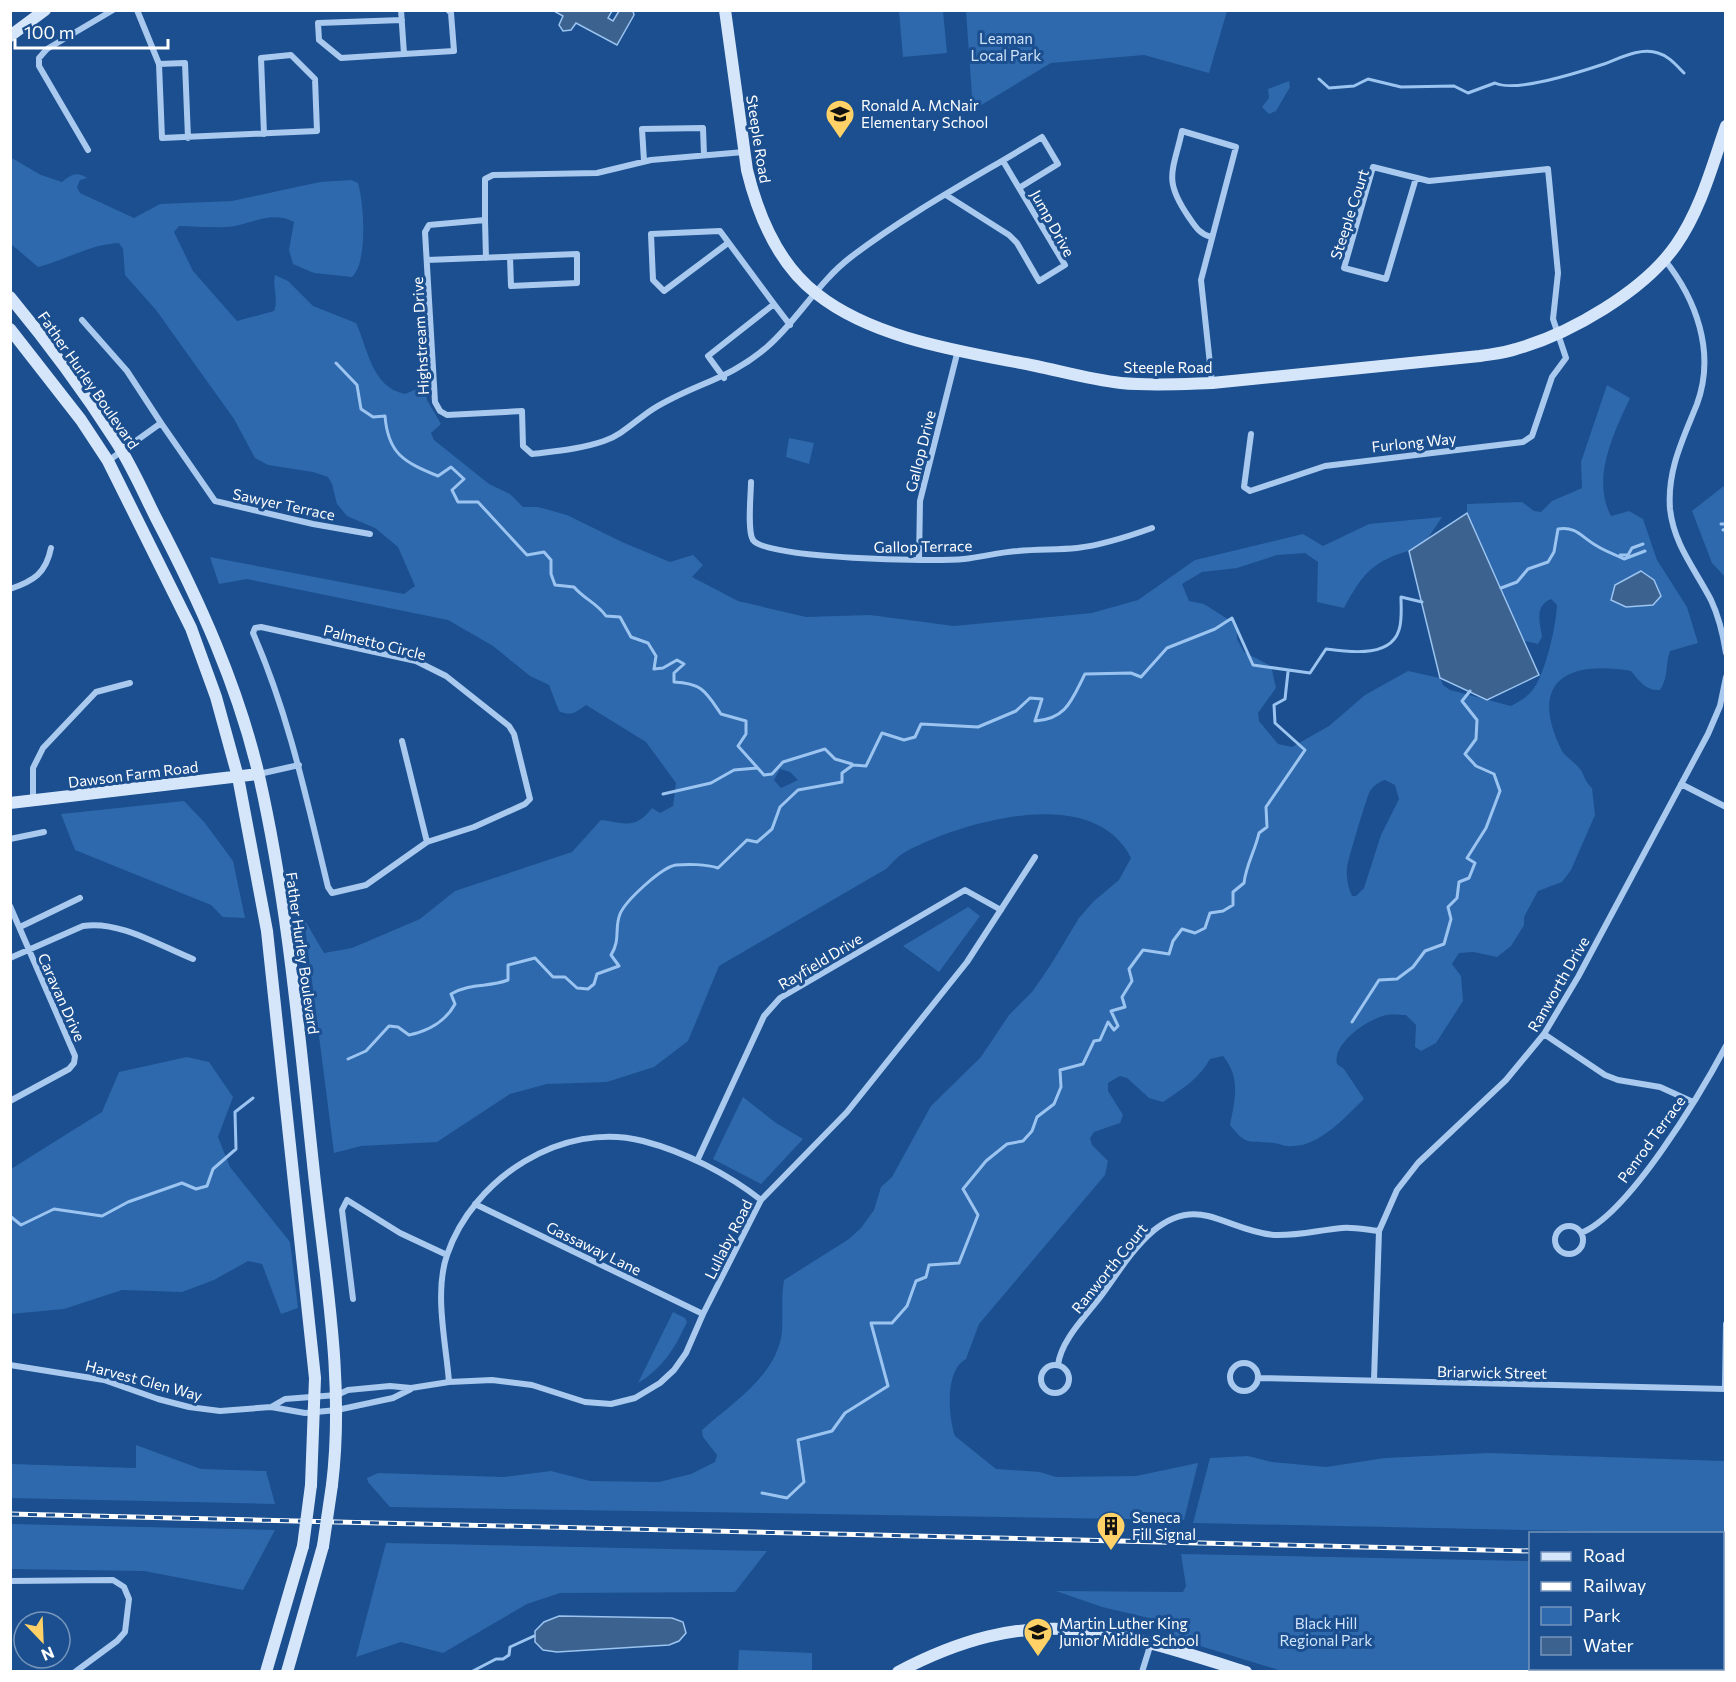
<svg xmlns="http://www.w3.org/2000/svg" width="1736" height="1682" viewBox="0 0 1736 1682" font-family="Commissioner,sans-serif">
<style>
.green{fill:#2e69ad;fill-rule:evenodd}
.water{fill:#3c6290;stroke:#9cc4f0;stroke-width:1.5}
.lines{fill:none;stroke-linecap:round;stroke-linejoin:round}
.stream{stroke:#9cc4f0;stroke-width:3}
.street{stroke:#a9c9ee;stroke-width:6}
.secondary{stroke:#d6e6fa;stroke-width:12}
.rail-casing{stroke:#fff;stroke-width:5}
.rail{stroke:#1b4f8f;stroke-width:3;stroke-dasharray:9;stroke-linecap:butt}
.secondary-bridge{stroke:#d6e6fa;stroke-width:12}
.labels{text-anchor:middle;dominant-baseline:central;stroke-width:6;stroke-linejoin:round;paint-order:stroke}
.park-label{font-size:15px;fill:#cfe3fa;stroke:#1b4f8f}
.poi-label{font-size:15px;fill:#fff;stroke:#1b4f8f;text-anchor:start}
.street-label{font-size:15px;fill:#fff;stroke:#1b4f8f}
</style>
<rect width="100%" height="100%" fill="#1b4f8f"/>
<path class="green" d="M899,11H943L947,53L903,57Z
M966,11V10L1227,11L1209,73L1144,55L1051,63L973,110Z
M1289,81L1290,87L1276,111L1269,114L1262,107L1269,98L1268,89Z
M10,157L41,175L62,182C71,175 76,171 87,178L80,180L77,187L80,193L134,218L160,204L232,201L320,182L351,180L358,183C364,203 368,263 352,277L314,273L293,264L289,250L294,222C273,211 255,222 235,226C217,229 197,226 179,226L174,232L193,271L237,321L274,311C279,299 272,287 275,275L288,281L313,306L356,323C368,348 371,387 405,394L424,386L427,400L441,424L431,433L434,440L489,484L510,494L523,507H538L567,515L622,542L670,562L693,555L703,565L692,577L738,601L806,617L870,615L954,626L1092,613L1138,600L1195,560L1303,534L1323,546L1369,524L1442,517L1422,547C1377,559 1366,567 1344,608L1317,602L1318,562L1305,553L1277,555L1237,568L1202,572L1182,584L1189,601L1204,604L1237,625V639L1244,652L1271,666L1276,688L1258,713L1259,721L1278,744L1292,747L1329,726L1365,695L1408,671L1440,678L1443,685L1450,690L1511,706C1520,701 1528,697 1534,688C1546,671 1556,626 1557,605L1551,599C1534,606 1540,623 1542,637L1538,644L1525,641L1520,636L1477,534L1467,521V504L1522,502L1534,511L1541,512L1552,501L1582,488L1581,462L1607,385L1630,398C1614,433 1591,478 1611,516L1629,511L1643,519L1657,560L1687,607L1698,643L1670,651C1665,665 1669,676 1660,690C1646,691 1640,682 1631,671C1568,660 1528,681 1561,749C1565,757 1575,762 1580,769C1585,776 1585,782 1592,788L1595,815L1571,870L1562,882L1538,891L1524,917V925L1511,946L1497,957L1474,952L1459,953L1452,964L1461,976L1463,1001L1436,1043L1421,1051L1415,1047L1416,1025L1406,1015C1400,1015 1393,1014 1387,1015C1369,1018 1332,1043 1337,1064L1344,1069L1364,1099C1344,1118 1318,1149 1287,1146C1283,1146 1278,1143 1274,1143C1249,1140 1247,1147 1230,1125C1235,1099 1241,1078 1223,1056L1210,1059C1199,1079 1182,1089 1163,1102L1149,1098L1127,1078L1120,1076L1108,1083V1091L1123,1115L1120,1123L1094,1132L1090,1138L1092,1145L1108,1161L1105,1175L979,1324L966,1359C945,1370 948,1416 955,1436L996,1469L1040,1472L1056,1477L1136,1476L1198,1463L1184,1520L390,1507L368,1482L367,1478L378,1473L503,1477L551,1471L590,1481L659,1482L691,1474L715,1462L717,1455L703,1437L702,1430C732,1403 778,1375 782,1331C783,1314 781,1297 784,1280L849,1239L861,1228L874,1210L881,1187L892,1177L931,1106L981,1057L1009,1015L1032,992L1050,966L1079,918L1094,901L1119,880L1131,858C1094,783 964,821 907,851C899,855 892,863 886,869L719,966L688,1041L654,1067L607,1082L547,1084L510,1094L437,1142L361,1146L334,1153L304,919L324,953L352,948L420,919L455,891L572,852L601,820C626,823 635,830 652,808L660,813L673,806L676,783L646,742L586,705C576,712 571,717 559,711L549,685L530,676L493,646L448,620L247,579L219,584L210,557L404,594L415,586L398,547L375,528L347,516L337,504L332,484L328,477L313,472L268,465L255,458L234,419L156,310L125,275L123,249L119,243C91,244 66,260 38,267L11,244ZM780,769L790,772L798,780L781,788L774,780ZM1385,780L1395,785L1399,799L1381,835L1364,888L1356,896H1352C1348,887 1346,878 1347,868C1348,860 1367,796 1370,791C1374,785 1379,782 1385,780Z
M789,438L814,443L809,464L786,457Z
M1725,485V577L1712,563L1692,511Z
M184,801L205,823L233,861L245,918L223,917L211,905L75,850L61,814Z
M968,907L980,916L939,972L903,946Z
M187,1057L209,1062L233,1097L218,1137L230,1167L290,1242L298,1308L281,1314L262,1264L248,1261L214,1280L182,1292L122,1290L64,1309L11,1314V1169L102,1112L119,1072Z
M743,1097L776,1123L803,1139L761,1184L713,1159Z
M673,1312L685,1318L687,1322C675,1348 663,1368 638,1383Z
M136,1445L201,1469L266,1471L275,1504L11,1498V1464L136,1468Z
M1489,1453L1725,1461V1536L1722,1534L1193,1523L1210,1458L1248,1456L1272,1462L1326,1467L1385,1458Z
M11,1524L275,1530L243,1590L144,1571L11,1569Z
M386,1543L767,1551L735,1592L560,1593L527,1604L443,1653L401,1642L356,1657Z
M1181,1554L1530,1561V1668H1722V1567H1725V1671H1282L1174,1638L1175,1624L1102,1607L1056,1591L1183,1592L1186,1586Z
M739,1650L812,1653V1671H738Z"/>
<path class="water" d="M554,11H612L608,18L613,21L619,11H633L634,15L617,45L576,23L571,30L563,31L559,25L563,16Z
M1467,513L1539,675L1487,700L1440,678L1409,551Z
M1641,571L1654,580L1661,596L1653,605L1626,607L1611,600L1615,585Z
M559,1616L672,1618L683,1622L686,1633L679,1641L669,1645L557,1652L543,1650L535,1642V1631L544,1622Z"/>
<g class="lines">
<path class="stream" d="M1319,79L1329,88L1354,86L1368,79L1401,87L1454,86L1468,93L1495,83C1516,93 1580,72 1604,64C1620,58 1641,47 1658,53C1669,56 1676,65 1684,73
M336,363L357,385L361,409L373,417L385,416C388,454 404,462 438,476L451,467L464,479L452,490L458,502H478L527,555L544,552L551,560V574L555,585L574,587C584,599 597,603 606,616L620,617L631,637L648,643L656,656L654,669L663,668L677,660L684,664L674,673V682C702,683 706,692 721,714L746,721V734L738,746L764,775L772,774L783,762L825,749L835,759L852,764
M1721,524H1726
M1723,530L1726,529
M1620,555H1628L1632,548L1643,544
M1501,588L1517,582L1528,569L1548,562L1554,552L1558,529C1577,526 1582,538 1597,546C1605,551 1616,555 1624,559L1645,551
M663,794L711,783L734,770L757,768
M1352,1022L1379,980L1397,979L1413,967L1425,951L1444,944L1451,919L1448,907L1457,898L1459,882L1469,878L1475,863L1467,858L1486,828L1500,791L1494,774L1476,766L1465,754L1476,739L1477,720L1462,701L1470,691
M348,1059L366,1051L389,1026L398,1027L409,1035C428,1031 446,1021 455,1004L451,994C472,982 488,988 508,980V965L535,958L553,977H565L577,988L588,989L594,984L597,974L619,966L611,955C621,939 614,929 620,914C626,900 662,867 676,865C687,864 706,864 718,868L747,840L757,842L772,829L780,807L798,790L842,782V773L853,765L866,766L882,733L904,740L915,737L921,724L978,727L1016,711L1030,698L1042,699L1035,721C1067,719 1072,699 1085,674L1131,673L1141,677L1167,648L1215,629L1232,618L1253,665L1310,673L1326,649C1349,652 1394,659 1400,626C1402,616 1401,606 1401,597L1422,602
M10,1216L21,1225L54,1209L102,1216L128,1202L182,1183L196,1189L207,1186L213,1169L236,1149L235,1112L253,1098
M762,1493L787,1498L804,1482L798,1440L832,1431L845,1413L888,1386L871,1323H892L907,1306L916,1281L926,1277L929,1265L959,1263L978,1215L963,1189L986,1161L1007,1144L1023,1141L1032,1131L1037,1117L1054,1104L1061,1087L1060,1070L1083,1064L1094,1041L1100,1040L1108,1022L1114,1030L1118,1026L1111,1011L1125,1007L1122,997L1132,981L1129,969L1143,950L1169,954L1173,941L1182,929L1195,933L1205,928L1210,913L1223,911L1233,905V892L1244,883C1246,865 1255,851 1259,833L1267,827L1266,807L1305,750L1275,723L1274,705L1285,699L1288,672
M471,1672L496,1659H503L509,1655L510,1647L534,1636"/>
<path class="street" d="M137,10L159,64L162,138L317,131L315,79L291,55L261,58L264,134
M401,10L404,54L341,58L319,40L318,23L402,20
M404,54L454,51L451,13L448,10
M159,64L185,63L188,138
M88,150L39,66V58L47,49L113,10
M744,152L651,160L597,173L493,175L485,179V220L429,225L425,232L435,402L440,411L447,415L522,411L523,446L532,454C556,451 581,449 604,441C622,435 636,420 653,409C693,384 729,380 767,347C798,320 818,282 851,257C910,212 978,176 1042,137L1058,164L1019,188L1065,265L1039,281L1017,243L1009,235L946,195
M644,161L642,129L703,128L704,155
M1003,161L1019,188
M485,220L486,258
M1211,237C1199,234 1195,226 1188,216C1163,179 1173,172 1182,131L1236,147L1201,280L1212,383
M728,243L664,291L653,280L651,234L720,231L774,304
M1664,259C1696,299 1716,352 1697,404C1683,439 1667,470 1670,509C1674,545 1695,569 1711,600C1719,617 1723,634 1726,653
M427,260L577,254V283L511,286L510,257
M82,320L127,371L161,423
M724,378L708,356L774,304L790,325
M1251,434L1244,487L1250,491L1325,466L1523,442L1532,436L1552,377L1566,358L1553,319L1558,273L1548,169L1429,181L1373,167L1344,268L1386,279L1416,178
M108,461L161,423L215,501L313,524L370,534
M751,482C751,494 747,531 753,540C766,559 936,562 964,559C982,557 1000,552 1018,551C1038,549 1058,550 1077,548C1103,545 1127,537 1152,528
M919,560L920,501L958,350
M10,589C34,581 46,573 51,548
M261,627L416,661L446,676L509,726L514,734L530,799L525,804L474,827L427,842L366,885L332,893L328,887C307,801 289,715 253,633L255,628Z
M402,741L427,842
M259,774L299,765
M1681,784L1726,807
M33,801V768L43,748L96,692L130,683
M10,839L44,832
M10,906L75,1056L74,1063L69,1069L10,1101
M20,927L80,898
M10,958L83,926C119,920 160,946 193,959
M1544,1034L1605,1075L1618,1080L1660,1087L1693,1102
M697,1161L764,1016L780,998L965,890L1001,910
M475,1204L703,1314
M1555 1240a14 14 0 1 1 28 0a14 14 0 1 1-28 0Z
M1581,1233C1629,1214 1701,1093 1726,1046
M353,1299L342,1210L347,1200L400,1233L447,1255
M1230 1377a14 14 0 1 1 28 0a14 14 0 1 1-28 0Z
M10,1365L104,1380L158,1399L189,1407L220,1411L271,1407L305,1413L337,1410L393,1398L411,1389
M1058,1365C1061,1340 1086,1316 1101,1296C1126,1263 1157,1203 1208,1216C1231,1222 1250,1233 1274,1235C1298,1236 1319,1230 1342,1228C1355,1227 1367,1230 1379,1231
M1041 1379a14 14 0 1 1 28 0a14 14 0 1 1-28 0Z
M1258,1378L1726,1389
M1374,1380L1379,1231L1397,1190L1418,1163L1506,1080L1544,1034L1578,977L1708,734L1720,706L1726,677
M449,1382C446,1343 434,1293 447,1255C473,1178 563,1120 643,1141C685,1152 728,1174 761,1200
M1725,1389L1726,1324
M271,1407L285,1399L337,1395L348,1390L390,1386L411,1388L449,1382L492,1380L532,1385L585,1402L611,1404L635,1398L660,1383L674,1370L686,1353L703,1314L761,1200L847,1112L967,962L1035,857
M10,1581L113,1580L124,1587L129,1599L125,1632L117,1641L75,1672
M1142,1672L1151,1643"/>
<path class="secondary" d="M725,10L747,170C758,215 779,265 817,294C875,340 966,352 1036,366C1064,372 1093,380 1121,383C1151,386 1182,384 1212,383L1480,356C1492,354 1505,353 1516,349C1570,334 1644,291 1676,245C1701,209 1712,166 1726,126
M10,36L45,10
M10,297C48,343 83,390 115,440C131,464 143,492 156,518C199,600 238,686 259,776C288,904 299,1034 313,1164C324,1271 345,1378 332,1485
M10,329L81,420L108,461L191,628L216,697L238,777L267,931L315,1378L311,1485
M10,803L258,774
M266,1672L303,1546
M287,1672L323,1546
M898,1672C1033,1601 1110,1629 1246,1672"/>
<g class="rail-casing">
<path id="rail" d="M10,1514L1530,1551
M1722,1556H1726"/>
</g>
<use href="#rail" class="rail"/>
<path class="secondary-bridge" d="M303,1546L311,1485
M323,1546L332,1485"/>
</g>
<defs>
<g id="school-pin" transform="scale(1.5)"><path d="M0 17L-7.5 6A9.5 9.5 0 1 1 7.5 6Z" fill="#ffd166" stroke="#1b4f8f"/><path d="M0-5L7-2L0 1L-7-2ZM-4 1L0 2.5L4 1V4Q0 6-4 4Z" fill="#111"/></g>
<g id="building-pin" transform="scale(1.5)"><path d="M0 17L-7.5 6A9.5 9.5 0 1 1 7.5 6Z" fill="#ffd166" stroke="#1b4f8f"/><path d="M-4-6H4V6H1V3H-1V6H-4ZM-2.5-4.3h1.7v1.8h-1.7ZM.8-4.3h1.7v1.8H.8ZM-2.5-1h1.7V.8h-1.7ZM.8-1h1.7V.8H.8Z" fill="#111"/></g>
</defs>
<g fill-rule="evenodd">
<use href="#school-pin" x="840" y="114"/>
<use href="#building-pin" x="1111" y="1526"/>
<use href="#school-pin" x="1038" y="1632"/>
</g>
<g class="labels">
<g class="park-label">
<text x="1006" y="38">Leaman<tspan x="1006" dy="17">Local Park</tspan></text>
<text x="1326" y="1623">Black Hill<tspan x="1326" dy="17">Regional Park</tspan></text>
</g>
<g class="poi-label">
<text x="861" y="105">Ronald A. McNair<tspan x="861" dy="17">Elementary School</tspan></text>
<text x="1132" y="1517">Seneca<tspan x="1132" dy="17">Fill Signal</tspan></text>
<text x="1059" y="1623">Martin Luther King<tspan x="1059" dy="17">Junior Middle School</tspan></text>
</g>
<g class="street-label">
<text transform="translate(759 139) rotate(81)">Steeple Road</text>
<text transform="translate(1349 214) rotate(-72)">Steeple Court</text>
<text transform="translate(1053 223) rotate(61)">Jump Drive</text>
<text transform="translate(420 336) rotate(-93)">Highstream Drive</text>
<text x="1168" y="367">Steeple Road</text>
<text transform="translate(89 380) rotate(55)">Father Hurley Boulevard</text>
<text transform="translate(1414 442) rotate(-6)">Furlong Way</text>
<text transform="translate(920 451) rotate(-76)">Gallop Drive</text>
<text transform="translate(284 504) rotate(12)">Sawyer Terrace</text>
<text transform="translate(923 546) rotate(-1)">Gallop Terrace</text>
<text transform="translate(375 642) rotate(14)">Palmetto Circle</text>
<text transform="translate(133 774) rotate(-7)">Dawson Farm Road</text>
<text transform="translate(303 953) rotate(82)">Father Hurley Boulevard</text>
<text transform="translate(820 961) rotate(-31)">Rayfield Drive</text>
<text transform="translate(1558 984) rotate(-60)">Ranworth Drive</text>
<text transform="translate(62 997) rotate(66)">Caravan Drive</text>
<text transform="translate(1651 1139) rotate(-54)">Penrod Terrace</text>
<text transform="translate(728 1239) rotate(-63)">Lullaby Road</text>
<text transform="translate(594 1248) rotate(26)">Gassaway Lane</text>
<text transform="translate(1109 1268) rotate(-51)">Ranworth Court</text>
<text transform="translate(1492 1372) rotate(1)">Briarwick Street</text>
<text transform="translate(144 1380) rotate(15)">Harvest Glen Way</text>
</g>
</g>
<rect width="1736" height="1682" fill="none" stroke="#ffffff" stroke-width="24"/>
<rect x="1529" y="1532" width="195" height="138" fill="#1b4f8f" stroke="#7695bc" stroke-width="1.5"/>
<rect x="1541" y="1552" width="30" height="9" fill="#d6e6fa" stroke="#7695bc" stroke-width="1.5"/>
<text x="1583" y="1562" font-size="18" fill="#ffffff">Road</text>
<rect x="1541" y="1582" width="30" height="9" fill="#ffffff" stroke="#7695bc" stroke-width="1.5"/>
<text x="1583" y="1592" font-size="18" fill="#ffffff">Railway</text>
<rect x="1541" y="1607" width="30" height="18" fill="#2e69ad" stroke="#7695bc" stroke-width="1.5"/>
<text x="1583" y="1622" font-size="18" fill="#ffffff">Park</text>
<rect x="1541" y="1637" width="30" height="18" fill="#3c6290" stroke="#7695bc" stroke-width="1.5"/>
<text x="1583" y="1652" font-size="18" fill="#ffffff">Water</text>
<g transform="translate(42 1640) rotate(157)"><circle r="28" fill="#1b4f8f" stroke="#7695bc" stroke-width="1.5"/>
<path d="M0-4.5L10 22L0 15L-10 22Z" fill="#ffd166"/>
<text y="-9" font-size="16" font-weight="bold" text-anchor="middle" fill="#ffffff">N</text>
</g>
<path d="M15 39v9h153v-9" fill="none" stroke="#ffffff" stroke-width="3"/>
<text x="24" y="39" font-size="18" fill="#ffffff" stroke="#1b4f8f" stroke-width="4.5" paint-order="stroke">100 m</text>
</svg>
